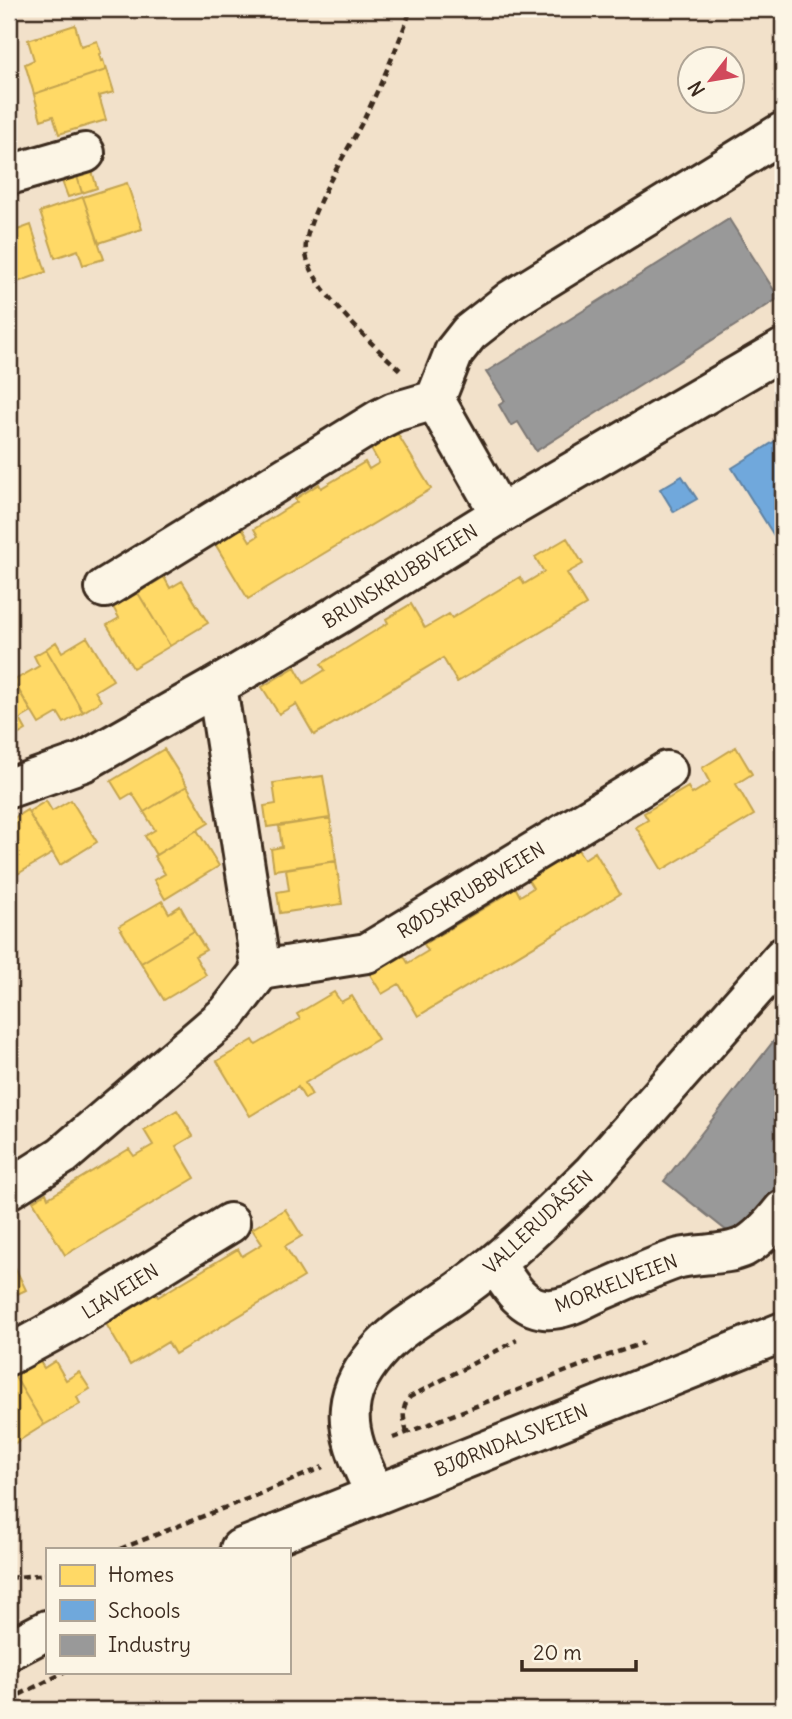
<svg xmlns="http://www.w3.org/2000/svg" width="792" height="1719" viewBox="0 0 792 1719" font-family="Delius,sans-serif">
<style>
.homes{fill:#ffd966;stroke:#c4a450;stroke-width:2}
.schools{fill:#6fa8dc;stroke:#5f82a3;stroke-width:2}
.industry{fill:#999;stroke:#7d7874;stroke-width:2}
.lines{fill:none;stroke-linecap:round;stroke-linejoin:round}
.minor-casing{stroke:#3b2a1e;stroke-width:44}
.path{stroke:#3b2a1e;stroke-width:4.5;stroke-dasharray:7 5;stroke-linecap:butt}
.minor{stroke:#fcf5e5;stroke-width:38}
.labels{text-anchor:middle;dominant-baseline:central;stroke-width:7;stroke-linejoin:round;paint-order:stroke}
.street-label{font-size:19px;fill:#3b2a1e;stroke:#fcf5e5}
</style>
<rect width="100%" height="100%" fill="#f2e1ca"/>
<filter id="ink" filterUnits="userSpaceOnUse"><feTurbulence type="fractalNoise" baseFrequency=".0143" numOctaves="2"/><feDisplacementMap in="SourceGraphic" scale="14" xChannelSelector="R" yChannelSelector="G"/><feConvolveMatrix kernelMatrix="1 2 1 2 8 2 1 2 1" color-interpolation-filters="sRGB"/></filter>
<g filter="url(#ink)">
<path class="homes" d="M75,25L81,46L97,41L101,53L99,54L101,61L103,60L106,70L34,94L25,64L34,60L28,40Z
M106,66L114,92L99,96L106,120L59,134L53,116L41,120L33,91L34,94L106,70Z
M92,171L97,188L82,193L77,176Z
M77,176L82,193L68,197L62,181Z
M127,183L142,229L99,243L83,197Z
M83,197L104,259L83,265L78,250L55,258L40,212Z
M31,225L46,272L9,285V233Z
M397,433L431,489L248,599L214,542L241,526L250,541L258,536L254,529L297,502L295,499L319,484L321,488L365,462L369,469L379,463L371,449Z
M567,538L583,564L567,573L586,605L457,682L443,658L314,735L296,704L279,714L262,687L295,667L304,683L325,670L321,664L388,623L386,619L411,604L425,628L449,614L452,618L520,577L524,584L544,572L535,557Z
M164,577L170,588L182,581L208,623L170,646L138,593Z
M138,593L170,646L133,668L107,625L119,618L113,607Z
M87,637L113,680L95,691L101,701L83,712L46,649L56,642L62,652Z
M46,649L83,712L64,723L58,713L39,724L13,681L39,666L34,656Z
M9,674L32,712L20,719L26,730L9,740Z
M736,747L752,774L736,784L754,815L662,870L636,827L648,820L644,813L688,787L692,794L710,783L702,768Z
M164,749L187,786L144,812L132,793L122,799L111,781Z
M323,776L330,818L267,827L264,806L276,804L273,783Z
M187,786L209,823L156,855L145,836L155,830L144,812Z
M71,800L97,842L60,865L28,812L46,801L52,811Z
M27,810L53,853L16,875L9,863V821Z
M330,818L336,861L274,870L271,849L282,847L279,826Z
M197,830L219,866L165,899L154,880L165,874L154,856Z
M577,848L584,859L595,852L620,894L418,1016L399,984L382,994L366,968L399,948L408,963L428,951L424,944L504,896L502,892L514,885L520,896L533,888L527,878Z
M336,861L342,904L280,913L277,892L289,890L286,869Z
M9,863L16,875L9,879Z
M162,901L169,913L180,906L194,931L141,963L119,926Z
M194,931L206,950L195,956L206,975L164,1000L141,963Z
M334,992L341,1002L352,996L378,1039L305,1083L312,1095L305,1099L298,1087L250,1116L217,1061L253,1040L256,1045L300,1019L297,1014Z
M177,1110L193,1136L176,1146L195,1178L65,1255L33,1201L46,1193L48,1198L129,1149L134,1156L153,1145L144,1130Z
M285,1209L302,1236L285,1246L304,1277L175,1354L168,1342L130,1365L105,1322L137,1289L143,1300L155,1293L158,1297L238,1249L242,1256L262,1244L252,1229Z
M9,1255L26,1290L9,1298Z
M37,1357L44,1368L55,1361L66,1380L79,1372L90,1389L77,1397L80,1404L44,1425L12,1372Z
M12,1372L44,1425L9,1447V1374Z"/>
<path class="schools" d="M783,436V550L732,468Z
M682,476L697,499L674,512L660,489Z"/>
<path class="industry" d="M729,219L779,298L536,451L518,422L511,426L499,405L505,401L486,372Z
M783,1029V1180L737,1239L664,1181Z"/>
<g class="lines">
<g class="minor-casing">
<path id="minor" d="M9,175L85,153
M435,400L454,352L469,333L511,300L783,132
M435,400L500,514
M105,588L380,419L394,412L435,400
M9,788L83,762L217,686L339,614L500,514L783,349
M261,970L367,953L667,771
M9,1189L63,1155L227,1014L261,970L217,686
M495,1263C507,1281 520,1307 544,1309C564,1311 583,1299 600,1291C627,1280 653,1266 680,1258C701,1253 725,1256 744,1247C759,1239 772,1224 783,1210
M9,1355L68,1323L230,1223
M375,1494C363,1467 347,1438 350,1408C352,1385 367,1363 382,1347C405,1323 438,1307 464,1287C511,1253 551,1213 592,1173L783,957
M240,1549L783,1332
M9,1650L47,1630"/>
</g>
<path class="path" d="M400,370C375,347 311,288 306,254C301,222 349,149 365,117C382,82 398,46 411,9
M407,1433C404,1420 400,1408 410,1397L517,1340
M393,1438L598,1359L643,1343
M120,1549L257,1495L323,1467
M9,1578L47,1574
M9,1700L65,1672"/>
<use href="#minor" class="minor"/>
</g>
</g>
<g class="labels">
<g class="street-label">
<text transform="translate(400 576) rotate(-32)">BRUNSKRUBBVEIEN</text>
<text transform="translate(471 890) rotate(-31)">RØDSKRUBBVEIEN</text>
<text transform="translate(538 1222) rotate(-43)">VALLERUDÅSEN</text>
<text transform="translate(616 1283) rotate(-21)">MORKELVEIEN</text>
<text transform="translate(120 1291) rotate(-32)">LIAVEIEN</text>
<text transform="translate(511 1440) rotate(-22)">BJØRNDALSVEIEN</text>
</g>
</g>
<rect width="792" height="1719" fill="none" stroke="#fcf5e5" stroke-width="35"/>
<rect x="18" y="18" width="757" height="1684" fill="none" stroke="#3b2a1e" stroke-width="2.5" filter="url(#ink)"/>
<rect x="46" y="1548" width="245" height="126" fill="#fcf5e5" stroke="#afa495" stroke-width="2"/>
<rect x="60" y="1565" width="35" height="21" fill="#ffd966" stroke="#afa495" stroke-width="2"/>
<text x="108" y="1582" font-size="21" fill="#3b2a1e">Homes</text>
<rect x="60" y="1600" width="35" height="21" fill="#6fa8dc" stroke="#afa495" stroke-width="2"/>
<text x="108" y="1618" font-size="21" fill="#3b2a1e">Schools</text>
<rect x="60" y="1635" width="35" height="21" fill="#999999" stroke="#afa495" stroke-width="2"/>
<text x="108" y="1652" font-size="21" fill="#3b2a1e">Industry</text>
<g transform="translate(711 80) rotate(239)"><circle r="33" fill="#fcf5e5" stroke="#afa495" stroke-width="2"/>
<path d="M0-5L12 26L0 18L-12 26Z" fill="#d1495b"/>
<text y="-10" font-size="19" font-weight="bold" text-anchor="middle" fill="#3b2a1e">N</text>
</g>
<path d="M522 1660v10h114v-10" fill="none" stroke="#3b2a1e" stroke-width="3.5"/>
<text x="533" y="1660" font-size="21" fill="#3b2a1e" stroke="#fcf5e5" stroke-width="5" paint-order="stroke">20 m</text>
</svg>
